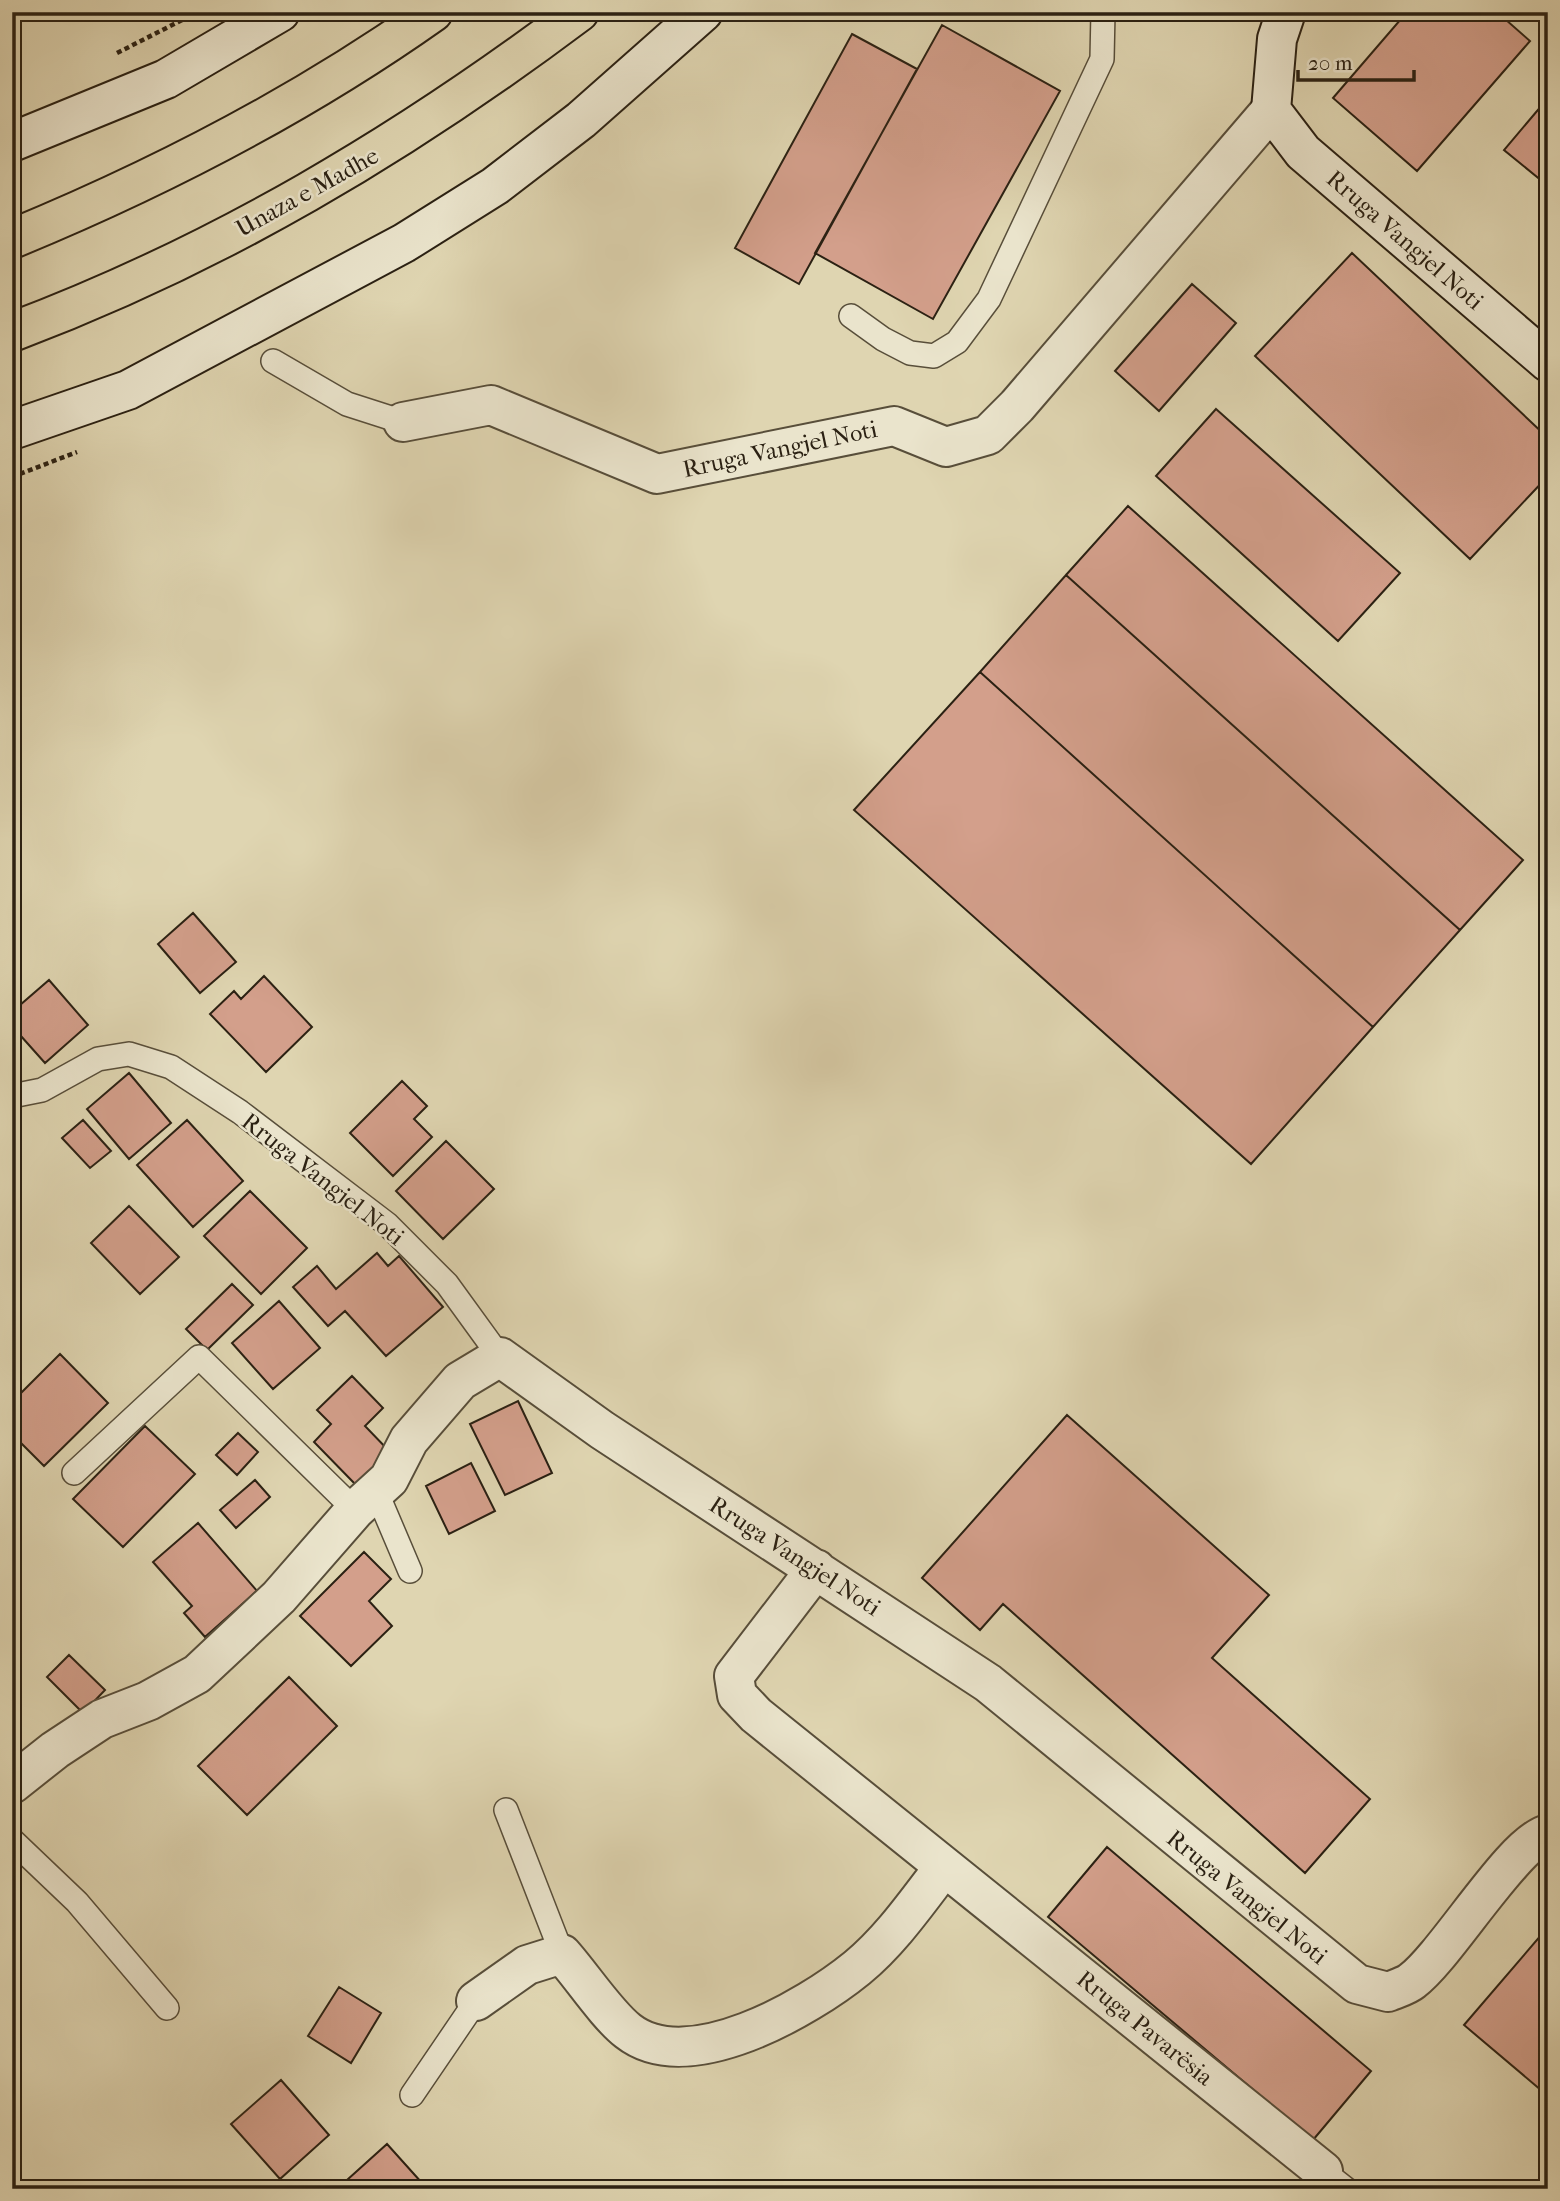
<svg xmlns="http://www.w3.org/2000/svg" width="1560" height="2201" viewBox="0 0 1560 2201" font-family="'IM FELL French Canon',serif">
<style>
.building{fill:#d39f8b;stroke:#2b2113;stroke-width:2}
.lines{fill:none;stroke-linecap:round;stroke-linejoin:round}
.service-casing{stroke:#584e3a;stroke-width:26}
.minor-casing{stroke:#584e3a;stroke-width:42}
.secondary-casing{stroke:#2b2113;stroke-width:42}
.trunk-casing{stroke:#2b2113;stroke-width:42}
.path{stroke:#2b2113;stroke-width:4.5;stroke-dasharray:5 3.5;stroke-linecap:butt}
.service{stroke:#eae4cc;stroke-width:23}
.minor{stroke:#eae4cc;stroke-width:38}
.secondary{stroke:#eae4cc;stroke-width:38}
.trunk{stroke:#dfd5b1;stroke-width:38}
.labels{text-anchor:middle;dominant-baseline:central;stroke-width:5;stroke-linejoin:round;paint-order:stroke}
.street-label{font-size:24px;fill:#2b2113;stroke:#eae4cc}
</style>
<rect width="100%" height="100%" fill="#dfd5b1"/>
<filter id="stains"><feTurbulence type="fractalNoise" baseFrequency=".00286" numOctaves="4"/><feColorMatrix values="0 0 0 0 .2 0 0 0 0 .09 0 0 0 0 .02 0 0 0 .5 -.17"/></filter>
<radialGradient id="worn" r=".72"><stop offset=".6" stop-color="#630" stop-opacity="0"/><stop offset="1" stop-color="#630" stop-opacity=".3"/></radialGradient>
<path class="building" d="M1407,12H1497L1530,41L1417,171L1333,98Z
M942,25L1060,91L933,319L815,253Z
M852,34L917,69L799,284L735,248Z
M1548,98V186L1504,150Z
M1352,253L1548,438V476L1470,559L1255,356Z
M1192,284L1236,323L1159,411L1115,371Z
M1216,409L1400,573L1338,641L1156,476Z
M1128,506L1523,860L1460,930L1066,575Z
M1066,575L1460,930L1373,1027L980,672Z
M980,672L1373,1027L1251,1164L854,810Z
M193,913L236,962L200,993L158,944Z
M264,976L312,1027L266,1072L210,1014L234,991L241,999Z
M49,980L88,1025L45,1063L12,1026V1012Z
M129,1073L171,1123L129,1159L87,1109Z
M402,1081L427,1106L414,1119L432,1137L393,1176L350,1133Z
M83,1120L111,1151L90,1168L62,1138Z
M187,1120L243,1181L193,1227L137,1165Z
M446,1141L494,1189L443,1239L396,1191Z
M250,1191L307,1248L261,1294L204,1236Z
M129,1206L179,1257L140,1294L91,1243Z
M377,1253L388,1266L399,1256L443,1307L386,1356L345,1311L328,1326L293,1287L317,1266L336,1289Z
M232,1284L253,1305L207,1350L186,1329Z
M279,1301L320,1348L273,1389L232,1343Z
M60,1354L108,1403L44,1466L12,1434V1402Z
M352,1376L383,1408L365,1426L391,1453L357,1486L314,1442L331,1424L317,1410Z
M518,1401L552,1473L505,1495L470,1424Z
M1067,1415L1269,1595L1212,1658L1370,1799L1305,1873L1003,1604L980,1630L922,1578Z
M145,1426L195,1474L123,1547L73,1499Z
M238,1433L258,1452L237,1475L216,1455Z
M471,1463L495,1511L449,1534L426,1486Z
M255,1480L270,1497L236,1528L220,1510Z
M198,1523L257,1591L205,1637L184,1613L192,1606L153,1562Z
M364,1552L391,1579L369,1601L392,1626L351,1666L300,1616Z
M69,1655L105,1690L83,1713L47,1677Z
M289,1677L337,1726L247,1815L198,1766Z
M1107,1847L1371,2071L1313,2140L1048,1917Z
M1548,1927V2096L1464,2025Z
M339,1987L381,2013L351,2063L308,2036Z
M281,2080L329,2135L280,2179L231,2124Z
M387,2144L422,2183L415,2189H337Z"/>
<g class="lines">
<g class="service-casing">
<path id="service" d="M851,316L883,339L910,353L934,356L957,342L989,299L1102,59L1103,12
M273,361L347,404L403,422
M12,1096L42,1090L98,1059L129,1054L171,1067L240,1112L387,1224L447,1284L500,1357
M74,1473L199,1357L355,1510
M376,1491L410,1571
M506,1810L562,1954
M12,1840L77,1902L167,2008
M412,2095L476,2001
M1323,2171L1346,2189"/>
</g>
<g class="minor-casing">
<path id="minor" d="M403,422L491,405L657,474L894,426L946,447L988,435L1017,406L1271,110
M816,1569L734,1676L737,1695L756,1715L1323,2171
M12,1784L55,1750L102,1719L148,1701L197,1674L279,1597L355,1510L389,1479L409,1440L460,1381L500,1357L602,1430L988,1683L1357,1984L1388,1992C1395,1989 1406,1986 1412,1981C1446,1956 1514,1841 1548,1834
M476,2001L527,1965L562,1954C581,1975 607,2015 628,2031C688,2078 808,2008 857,1968C891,1940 917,1902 944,1867"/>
</g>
<g class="secondary-casing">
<path id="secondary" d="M1286,12L1277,39L1271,110L1303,152L1548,362
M12,142L166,79L280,12
M12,430L128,390L404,243L495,186L581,120L703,12"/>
</g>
<g class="trunk-casing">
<path id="trunk" d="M12,239C160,178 303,104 433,12
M12,332C219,254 402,145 579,12"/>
</g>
<path class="path" d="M117,53L190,16
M12,477L77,452"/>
<use href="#service" class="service"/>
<use href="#minor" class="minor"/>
<use href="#secondary" class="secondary"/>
<use href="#trunk" class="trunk"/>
</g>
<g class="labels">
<g class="street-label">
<text transform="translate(307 192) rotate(-29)">Unaza e Madhe</text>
<text transform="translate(1405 240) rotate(41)">Rruga Vangjel Noti</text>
<text transform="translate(780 449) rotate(-12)">Rruga Vangjel Noti</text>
<text transform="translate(323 1179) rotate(38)">Rruga Vangjel Noti</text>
<text transform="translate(795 1556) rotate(33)">Rruga Vangjel Noti</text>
<text transform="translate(1247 1897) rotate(39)">Rruga Vangjel Noti</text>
<text transform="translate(1145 2028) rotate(39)">Rruga Pavarësia</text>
</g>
</g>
<rect width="1560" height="2201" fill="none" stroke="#dfd5b1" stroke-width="42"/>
<rect x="14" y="14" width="1532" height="2173" fill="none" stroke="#2b2113" stroke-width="3.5"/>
<rect x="21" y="21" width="1518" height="2159" fill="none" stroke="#2b2113" stroke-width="2"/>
<path d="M1298 70v10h116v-10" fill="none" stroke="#2b2113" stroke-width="3.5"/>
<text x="1308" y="70" font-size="21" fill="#2b2113" stroke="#eae4cc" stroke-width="5" paint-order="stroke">20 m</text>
<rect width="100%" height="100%" filter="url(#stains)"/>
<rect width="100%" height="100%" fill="url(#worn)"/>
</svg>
